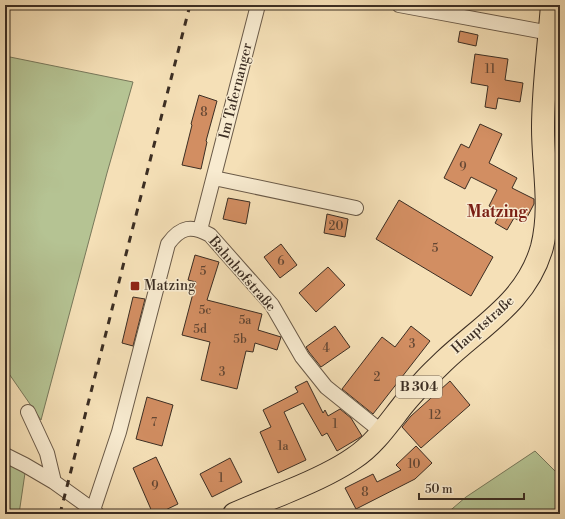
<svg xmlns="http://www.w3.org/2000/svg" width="565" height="519" viewBox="0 0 565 519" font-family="'Libre Bodoni',serif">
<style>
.green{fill:#b5c393;stroke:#78785b}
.building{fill:#d28e62;stroke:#3c2e23}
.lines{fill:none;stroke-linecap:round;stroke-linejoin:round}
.street-casing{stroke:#6a5a48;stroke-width:16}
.primary-casing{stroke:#3c2e23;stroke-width:24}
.street{stroke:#f8ebd0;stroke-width:14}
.primary{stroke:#f5e0b7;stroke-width:22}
.rail{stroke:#3c2e23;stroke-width:3;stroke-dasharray:7 7;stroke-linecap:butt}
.poi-dot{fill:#8f2418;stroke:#f8ebd0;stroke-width:1.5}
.labels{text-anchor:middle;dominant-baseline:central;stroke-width:3;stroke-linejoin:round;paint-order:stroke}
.number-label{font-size:12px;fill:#624633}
.shield{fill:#f8ebd0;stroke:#746757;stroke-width:1}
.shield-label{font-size:13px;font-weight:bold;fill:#3c2e23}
.street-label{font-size:14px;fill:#3c2e23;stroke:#f8ebd0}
.poi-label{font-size:14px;fill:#3c2e23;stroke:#f8ebd0;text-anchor:start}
.quarter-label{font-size:16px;font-weight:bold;fill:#7a1f14;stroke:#f8ebd0}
</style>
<rect width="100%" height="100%" fill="#f5e0b7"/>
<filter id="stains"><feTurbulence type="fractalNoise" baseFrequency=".005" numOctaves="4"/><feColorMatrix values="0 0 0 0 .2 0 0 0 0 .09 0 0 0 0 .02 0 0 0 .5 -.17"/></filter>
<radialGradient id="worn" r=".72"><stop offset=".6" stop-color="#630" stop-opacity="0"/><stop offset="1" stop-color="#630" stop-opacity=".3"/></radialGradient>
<path class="green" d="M5,56L133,82L107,173L41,420L5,368Z
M535,451L558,474H560V514H446L466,497Z
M5,461L25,473L19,514H5Z"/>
<path class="building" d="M460,31L478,35L476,46L458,42Z
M475,54L508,59L505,80L523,83L520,102L498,98L496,109L485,107L488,86L471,83Z
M199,95L217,101L206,141L207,142L201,169L182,165L192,125L191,124Z
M480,124L502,134L489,163L517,178L512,188L534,199V204L524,223L514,218L507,230L495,223L501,212L489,206L497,190L471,177L465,189L444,178L461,144L469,148Z
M228,198L250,202L246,224L223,219Z
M399,200L493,257L471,296L376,239Z
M327,214L348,219L345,237L324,233Z
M281,244L297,265L280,278L264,257Z
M195,255L219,262L207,300L262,314L258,330L281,337L277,350L255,343L253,352L246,351L237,389L201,380L210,342L182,335L196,282L188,280Z
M328,267L345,285L316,312L299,293Z
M133,297L145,299L133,346L122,343Z
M335,326L350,347L321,367L309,352L306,347Z
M411,326L430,341L373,414L342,389L382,337L395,347Z
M307,381L323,413L325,410L328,416L340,409L351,418L362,436L359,438L337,451L327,433L322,436L303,403L284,412L306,460L278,473L260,432L271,427L263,410L298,392L295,387Z
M450,381L470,405L421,448L402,427L411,416Z
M147,397L173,405L162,446L136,439Z
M416,446L432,463L415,479L356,509L345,488L373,474L377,482L401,470L396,465Z
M156,457L178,504L157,514H153L133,468Z
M230,458L242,482L212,497L200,474Z"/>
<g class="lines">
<g class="street-casing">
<path id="street" d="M399,5L550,33
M214,178L356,208
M547,206L560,189
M200,230L258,5
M28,412L47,453L54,482
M5,455L25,465L54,482L93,510L97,514
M93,510L119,432L168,244C181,226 192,225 210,235L272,305L302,357L326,387L382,432"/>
</g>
<g class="primary-casing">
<path id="primary" d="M234,514C252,506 270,499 289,491C311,482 334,472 354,458C374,445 388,424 403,405C410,396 418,388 425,380C431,373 438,367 444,361C482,325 527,301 542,247C552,207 543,168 543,128C543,87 549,46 552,5"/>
</g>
<use href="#street" class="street"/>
<use href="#primary" class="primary"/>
<path class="rail" d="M60,514L124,262L190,5"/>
</g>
<rect class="poi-dot" x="130" y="281" width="10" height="10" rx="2"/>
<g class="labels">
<g class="number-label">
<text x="490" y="69">11</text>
<text x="204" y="112">8</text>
<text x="463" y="167">9</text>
<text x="336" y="226">20</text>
<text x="435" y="248">5</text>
<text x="281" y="261">6</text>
<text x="203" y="271">5</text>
<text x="205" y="310">5c</text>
<text x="245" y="320">5a</text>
<text x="200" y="329">5d</text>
<text x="240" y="339">5b</text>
<text x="412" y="344">3</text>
<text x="326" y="348">4</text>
<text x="222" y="372">3</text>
<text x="377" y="377">2</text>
<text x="435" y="415">12</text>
<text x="154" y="422">7</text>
<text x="335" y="424">1</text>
<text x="283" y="446">1a</text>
<text x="414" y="464">10</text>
<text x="221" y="478">1</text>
<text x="155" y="486">9</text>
<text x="365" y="492">8</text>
</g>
<rect class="shield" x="396" y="376" width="46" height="22" rx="3"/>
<g class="shield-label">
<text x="419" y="387">B 304</text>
</g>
<g class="street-label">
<text transform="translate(236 91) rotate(-76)">Im Tafernanger</text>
<text transform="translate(242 274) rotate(49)">Bahnhofstraße</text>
<text transform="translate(483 325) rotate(-42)">Hauptstraße</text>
</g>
<g class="poi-label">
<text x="144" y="286">Matzing</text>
</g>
<g class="quarter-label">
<text x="497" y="212">Matzing</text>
</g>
</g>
<rect width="565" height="519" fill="none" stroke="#f5e0b7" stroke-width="20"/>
<rect x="6" y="6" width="553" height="507" fill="none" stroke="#3c2e23" stroke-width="2"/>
<rect x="10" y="10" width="545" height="499" fill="none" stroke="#3c2e23"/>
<path d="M419 493v6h105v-6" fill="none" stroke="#3c2e23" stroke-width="2"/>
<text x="425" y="493" font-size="12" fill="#3c2e23" stroke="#f8ebd0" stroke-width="3" paint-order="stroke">50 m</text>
<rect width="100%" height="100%" filter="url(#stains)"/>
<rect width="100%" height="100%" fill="url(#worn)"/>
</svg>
